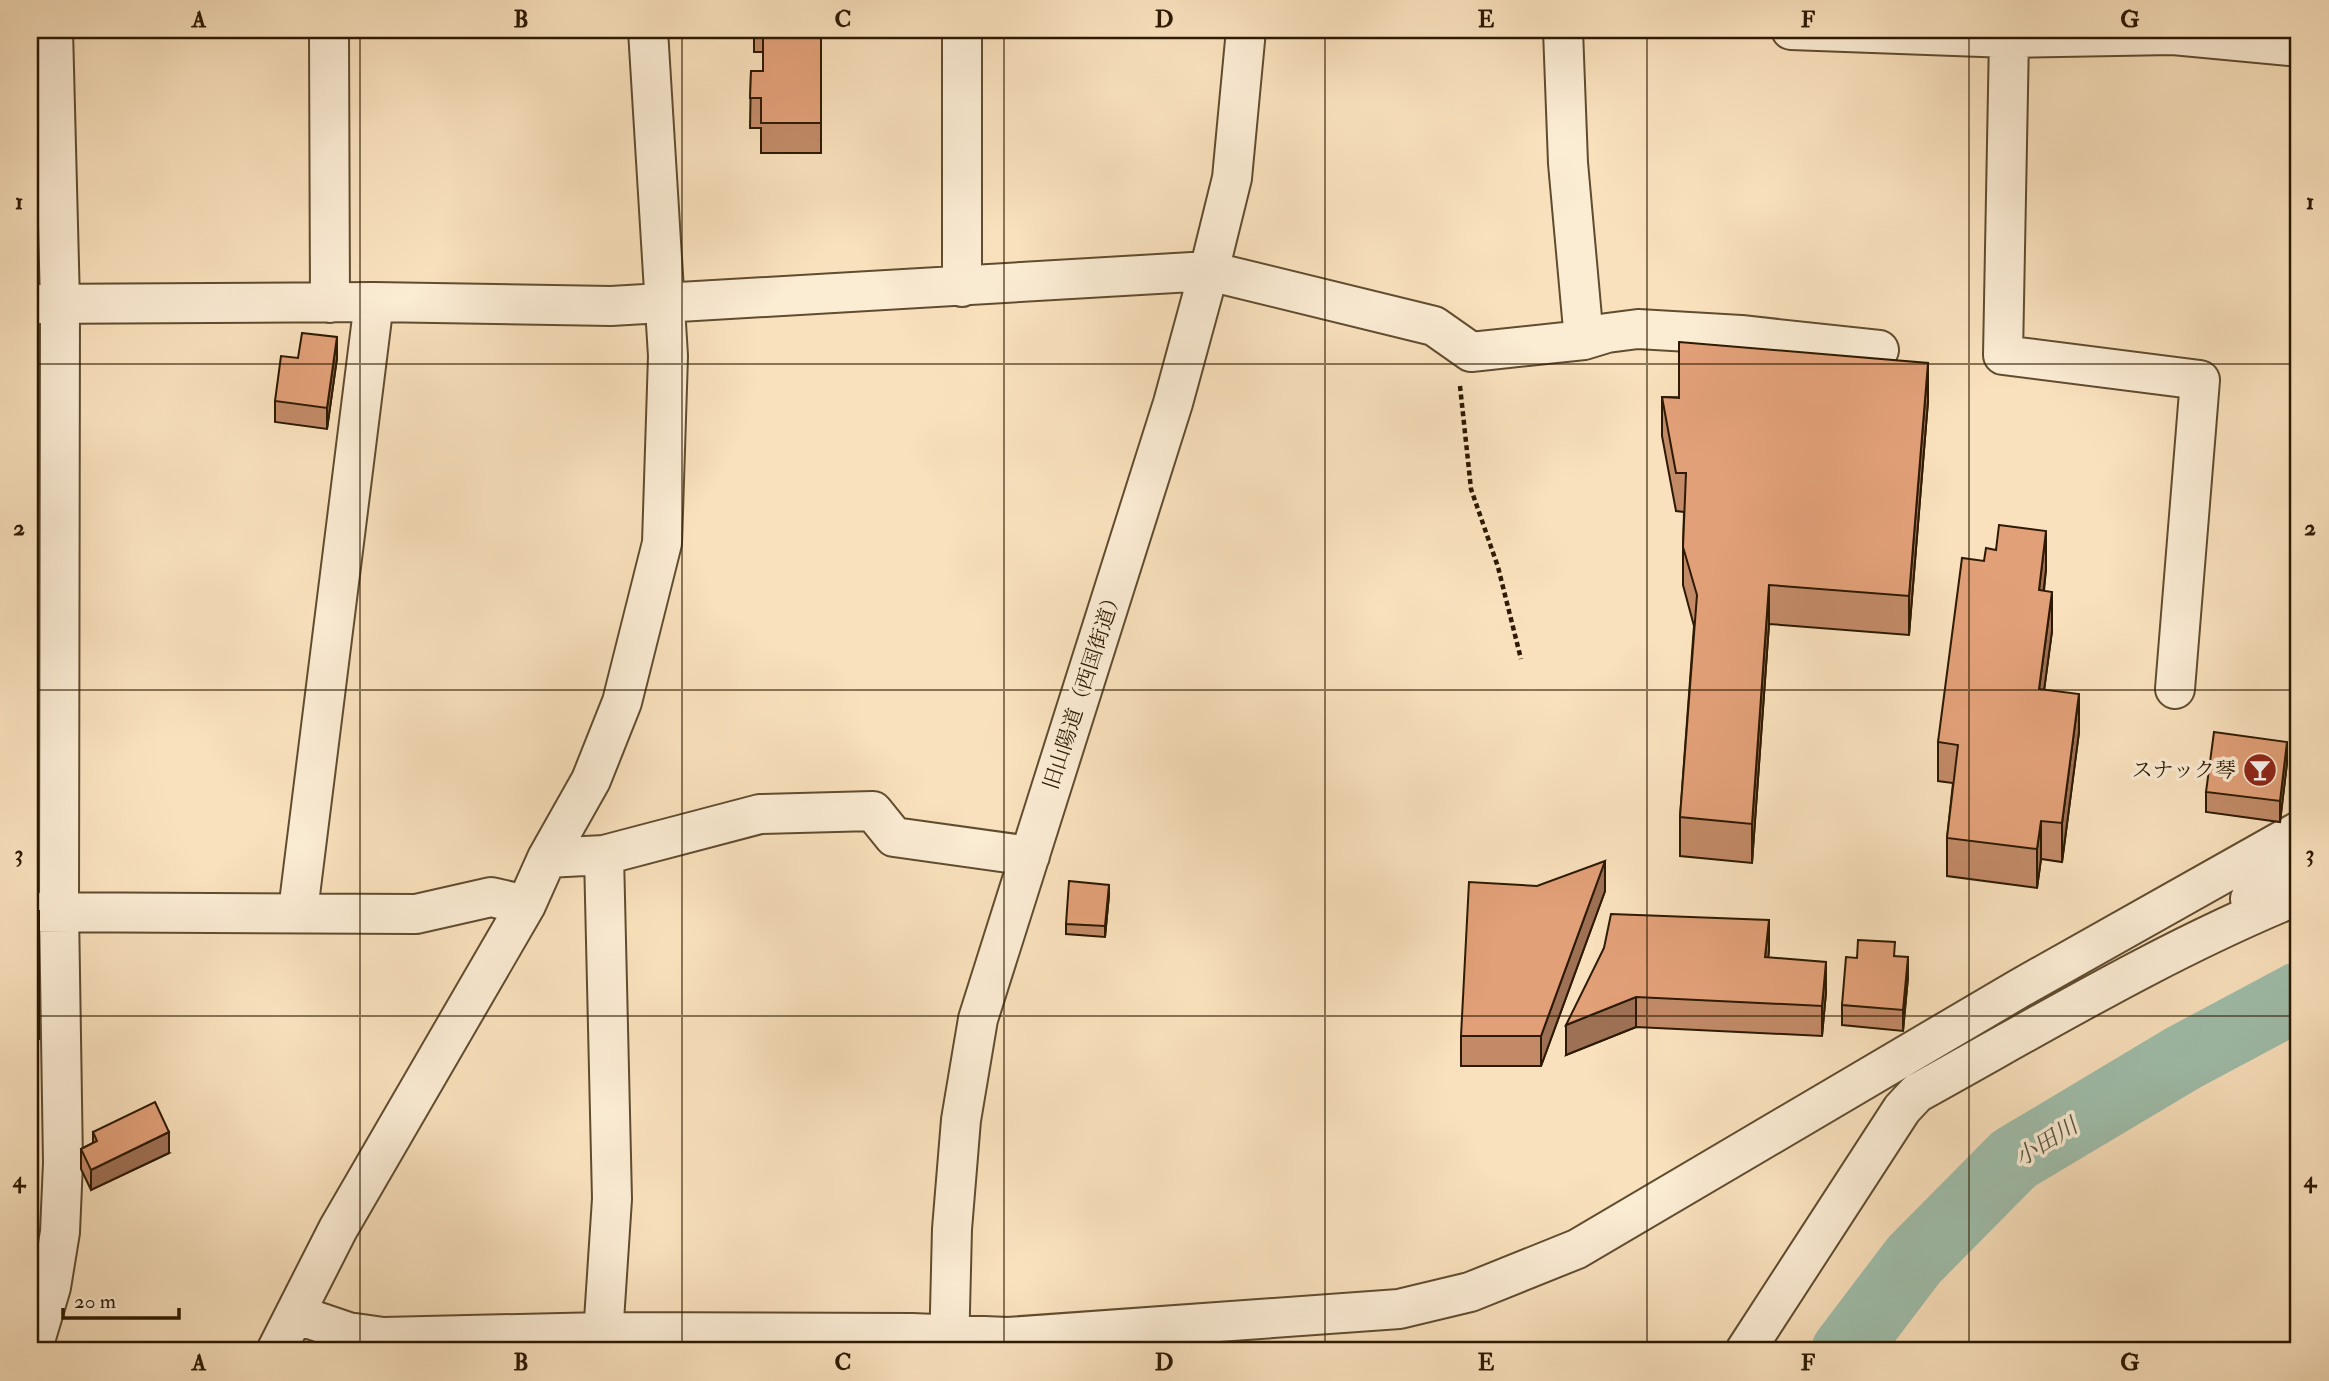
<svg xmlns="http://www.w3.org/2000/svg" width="2329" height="1381" viewBox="0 0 2329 1381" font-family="'IM FELL Double Pica','Noto Serif JP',serif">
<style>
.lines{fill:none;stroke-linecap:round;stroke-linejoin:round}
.river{stroke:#9fbeab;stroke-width:68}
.minor-casing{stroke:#604c2f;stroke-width:42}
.path{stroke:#2d1a00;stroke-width:4.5;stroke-dasharray:5 3.5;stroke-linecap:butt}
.minor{stroke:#fbecd4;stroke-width:38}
.wall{fill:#c28a67;stroke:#2d1a00;stroke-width:2}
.shaded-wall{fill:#9e7054;stroke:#2d1a00;stroke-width:2}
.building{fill:#e2a078;stroke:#2d1a00;stroke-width:2}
.grid{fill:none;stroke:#2d1a00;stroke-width:2;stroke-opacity:0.55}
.labels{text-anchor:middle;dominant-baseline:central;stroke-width:7;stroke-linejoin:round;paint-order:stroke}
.street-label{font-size:21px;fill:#2d1a00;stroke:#fbecd4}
.poi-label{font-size:21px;fill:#2d1a00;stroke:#fbecd4;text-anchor:end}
.water-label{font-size:23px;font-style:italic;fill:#55533c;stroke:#fbecd4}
.neatline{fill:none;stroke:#2d1a00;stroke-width:2.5}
.grid-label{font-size:23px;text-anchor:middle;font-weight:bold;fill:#2d1a00}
</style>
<rect width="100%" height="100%" fill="#f9e1bd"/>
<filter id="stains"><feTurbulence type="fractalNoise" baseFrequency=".00286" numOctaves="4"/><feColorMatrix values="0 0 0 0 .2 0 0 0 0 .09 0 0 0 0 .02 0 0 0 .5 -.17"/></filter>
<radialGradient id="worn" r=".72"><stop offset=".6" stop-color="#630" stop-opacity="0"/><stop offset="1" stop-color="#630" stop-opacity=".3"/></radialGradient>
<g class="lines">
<path class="river" d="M1845,1351L1914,1260L2014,1159L2183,1058L2299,996"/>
<g class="minor-casing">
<path id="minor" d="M329,30L330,303
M1563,30L1568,163L1584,340
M1791,30L2009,38L2173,35L2299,47
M2009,38L2003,355L2200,380L2175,689
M962,287V30
M30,304L374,302L611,306L1209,271L1434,326L1471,352L1584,340L1607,333L1638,329L1741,335L1879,350
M547,858L604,855L760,814L873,811L894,837L1030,856
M2250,899L2299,862
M298,911L374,302
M30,912L416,914L491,897L526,905
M295,1314L348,1332L383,1337L604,1332L912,1333L1008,1337L1399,1309L1470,1292L1577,1249L2020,988L2299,831
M32,1351L51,1287L60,1232L63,1163L59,911L60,303L53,30
M276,1351L338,1229L526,905L547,858L591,780L622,702L662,543L668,356L648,30
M602,1351L612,1199L604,855
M949,1351L952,1229L961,1120L978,1019L1173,403L1209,271L1232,178L1246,30
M1745,1351L1902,1109L1917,1093C2042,1024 2166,949 2299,895"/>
</g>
<path class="path" d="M1460,386L1471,489L1498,567L1521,659"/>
<use href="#minor" class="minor"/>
</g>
<path class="wall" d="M754,30H821V153H761V128H750L751,71H763V52H754Z
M298,358H337L327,429L275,422V401Z
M1662,397L1928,401L1909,635L1769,624L1752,863L1680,856V817L1694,626L1683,585V547L1684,512L1676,511L1662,436Z
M1996,550L2046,569L2044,591L2052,631L2044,690L2079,732L2062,862L2041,859L2037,888L1947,876V838L1953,783L1938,781V742L1984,561Z
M2287,763L2280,822L2206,812V792Z
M1605,891L1541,1066H1461V1036Z
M1109,895L1105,937L1066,934V924Z
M30,911H39V1039H30Z
M1604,948L1769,950L1768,958L1826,992L1822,1036L1636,1027L1566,1055Z
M1895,956L1908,977L1903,1031L1842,1025V1005L1857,958Z
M93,1132L169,1153L91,1190L81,1169V1149L93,1143Z"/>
<path class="shaded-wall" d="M337,337V358L327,429V408Z
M1928,363V401L1909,635V596Z
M2046,531V569L2039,629V590Z
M1769,585V624L1752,863V824Z
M2052,592V631L2039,728V689Z
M2079,694V732L2062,862V823Z
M2287,742V763L2280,822V801Z
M2041,821V859L2037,888V849Z
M1605,861V891L1541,1066V1036Z
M1109,885V895L1105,937V926Z
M1769,920V950L1765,988V957Z
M1908,957V977L1903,1031V1010Z
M1826,962V992L1822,1036V1006Z
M1636,997V1027L1566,1055V1025Z
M169,1132V1153L91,1190V1170Z"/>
<path class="building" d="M763,30H821V123H761V98H750L751,71H763Z
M302,333L337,337L327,408L275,401L281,356L298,358Z
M1679,342L1928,363L1909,596L1769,585L1752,824L1680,817L1697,595L1683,547L1686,473H1676L1662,397L1679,398Z
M1999,525L2046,531L2039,590L2052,592L2039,689L2079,694L2062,823L2041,821L2037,849L1947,838L1958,745L1938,742L1962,558L1984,561L1986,548L1996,550Z
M2214,732L2287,742L2280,801L2206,792Z
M1605,861L1541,1036H1461L1469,882L1537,886Z
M1069,881L1109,885L1105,926L1066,924Z
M30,911H39V1018H30Z
M1611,914L1769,920L1765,957L1826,962L1822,1006L1636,997L1566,1025L1604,948Z
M1858,940L1895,942L1894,956L1908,957L1903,1010L1842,1005L1846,957L1857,958Z
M155,1102L169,1132L91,1170L81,1149L97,1141L93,1132Z
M1158,1345H1193V1351H1158Z
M1238,1350H1295V1351H1238Z"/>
<path class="grid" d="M360,30V1351M682,30V1351M1004,30V1351M1325,30V1351M1647,30V1351M1969,30V1351M30,364H2299M30,690H2299M30,1016H2299"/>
<defs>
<g id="bar-disc" transform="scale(1.75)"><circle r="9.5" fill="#8f2418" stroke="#fbecd4"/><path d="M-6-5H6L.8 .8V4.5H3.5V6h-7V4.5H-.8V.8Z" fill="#fff"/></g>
</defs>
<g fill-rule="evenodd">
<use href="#bar-disc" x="2260" y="770"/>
</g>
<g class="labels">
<g class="street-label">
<text transform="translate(1083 689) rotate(-72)">旧山陽道（西国街道）</text>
</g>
<g class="poi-label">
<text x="2236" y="770">スナック琴</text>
</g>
<g class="water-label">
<text transform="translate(2046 1142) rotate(-32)">小田川</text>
</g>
</g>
<rect width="2329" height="1381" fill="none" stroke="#f9e1bd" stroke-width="77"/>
<path d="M63 1308v10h116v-10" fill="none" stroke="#2d1a00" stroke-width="3.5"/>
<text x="74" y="1308" font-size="21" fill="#2d1a00" stroke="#fbecd4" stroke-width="5" paint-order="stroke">20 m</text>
<rect x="38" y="38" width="2252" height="1304" class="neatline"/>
<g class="grid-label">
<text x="199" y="27">A</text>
<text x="521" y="27">B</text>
<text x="843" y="27">C</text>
<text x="1164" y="27">D</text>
<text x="1486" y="27">E</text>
<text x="1808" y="27">F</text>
<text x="2130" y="27">G</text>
<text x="19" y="209">1</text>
<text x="2310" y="209">1</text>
<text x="19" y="535">2</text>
<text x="2310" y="535">2</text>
<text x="19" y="861">3</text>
<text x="2310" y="861">3</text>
<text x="19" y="1187">4</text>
<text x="2310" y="1187">4</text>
<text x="199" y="1370">A</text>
<text x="521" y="1370">B</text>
<text x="843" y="1370">C</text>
<text x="1164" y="1370">D</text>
<text x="1486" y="1370">E</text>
<text x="1808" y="1370">F</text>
<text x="2130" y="1370">G</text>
</g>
<rect width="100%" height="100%" filter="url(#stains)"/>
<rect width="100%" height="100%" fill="url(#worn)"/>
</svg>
